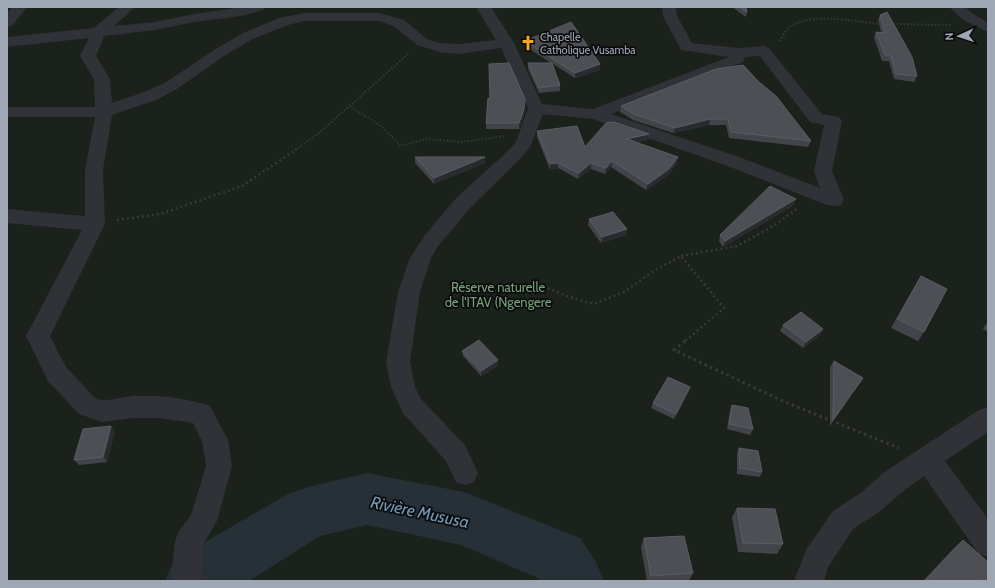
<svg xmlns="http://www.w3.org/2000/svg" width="995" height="588" viewBox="0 0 995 588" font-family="Cabin,sans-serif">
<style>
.green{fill:#1a221b}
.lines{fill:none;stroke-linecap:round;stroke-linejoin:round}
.river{fill:#263036;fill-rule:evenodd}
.path-far2{stroke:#37393e;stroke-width:2;stroke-dasharray:1.5 2;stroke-linecap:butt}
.path-far1{stroke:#37393e;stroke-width:2.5;stroke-dasharray:2 3;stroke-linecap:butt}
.path{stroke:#37393e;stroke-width:3;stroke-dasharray:2.5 3.5;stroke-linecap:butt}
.street{fill:#313237;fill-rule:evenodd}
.wall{fill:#43444a}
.shaded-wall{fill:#2a2b2f}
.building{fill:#4d4f55;stroke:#5a5d64}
.labels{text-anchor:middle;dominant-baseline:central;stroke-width:3.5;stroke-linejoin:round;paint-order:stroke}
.far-poi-label{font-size:11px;fill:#a0a7b4;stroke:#0b0b0d;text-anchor:start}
.park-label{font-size:13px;fill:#75a175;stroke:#0b0b0d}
.near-water-label{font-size:17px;font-style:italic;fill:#7398b3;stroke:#0b0b0d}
</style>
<rect width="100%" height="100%" fill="#101012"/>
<path class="green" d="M7,7H988V581H7Z"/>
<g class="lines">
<path class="river" d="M367,473L464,492L580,538L595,560L604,581H540L538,578L461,545L367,525L320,536L249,581H165L174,560L288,494L308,487Z"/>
<path class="path-far2" d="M893,24L950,25
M780,41C783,36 786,29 791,26C813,12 857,22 882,24
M350,106L382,127L401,146L425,139L461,142L505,136
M295,150L318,134L408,54"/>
<path class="path-far1" d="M117,220L160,214L242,186L297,149
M681,256L737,246L775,225L798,208
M509,289L538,284L569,297L594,304L624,292L652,272L681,256L724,308L684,342"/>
<path class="path" d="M685,341L674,350L785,402L899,448"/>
<path class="street" d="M12,7H27L12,26L7,27V14Z
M119,7H135L114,26L155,22L194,14L243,7H265L263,10L241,16L194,22L155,30L104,36L96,56L110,79L112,103L144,92L165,83L214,50L243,33L279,18L304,13H380L404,20L427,39L440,43L458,44L496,40L476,7H491L514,43L542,104L593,109L729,57L681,50L663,16L662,7H676L677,16L692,43L739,48L764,46L769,48L822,114L839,117L842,121L832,171L844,200L841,205L834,206L827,205L725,165L593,119L543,114L530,147L517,162L471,207L439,245L431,258L420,292L410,362L415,387L421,399L465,445L478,473L474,482L465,485L456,482L446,461L403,413L391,387L386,362L398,292L410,258L425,235L457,197L505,154L516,142L528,108L501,48L458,54L439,52L417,45L394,26L379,21H304L288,25L253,39L224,56L177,89L156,100L112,115L103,170L105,224L50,336L66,367L96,399C108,402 121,397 133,396C158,395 186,398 210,406L228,440L232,466L217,521L203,545L201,581H171L175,541L179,531L191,515L206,466L202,441L193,423L160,418H133L102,422L79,414L48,381L26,336L82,230L7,223V209L85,216V170L95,117H7V107H95L94,79L80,56L89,38L7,47V37L94,28ZM760,56L810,122L824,125L814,171L820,188L739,157L611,114L743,62L745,57Z
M949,7H965L973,14L988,22V32L963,20Z
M988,407V432L945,461L988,519V557L978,553L924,476L906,489L879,512L853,529L828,567L824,581H794L806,550L833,511L859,494L886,471L918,450L979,410Z"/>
</g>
<path class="wall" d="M732,7H746L747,12L746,17Z
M880,15L917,76L914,82L894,79L889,61H882L874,37L876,32H881L878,20Z
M525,41L600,64V70L575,78L552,63L560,85V91L539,93L528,69V63H551L525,46Z
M716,69L811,141L808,147L729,138L726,125H709L673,133L633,120L620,112L621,106Z
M525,105L524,115L519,129H486V123Z
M537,131L585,147L649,134L648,140L636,142L677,163L668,175L646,190L611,167L605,174L591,169L578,179L558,168L550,170L537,137Z
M415,157H485V163L434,184L415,163Z
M794,205L723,247L719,241L720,235Z
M589,219L627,229L626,235L601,243L588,225Z
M921,276L924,332L918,341L891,328Z
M988,321V332L983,329Z
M783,325L823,329L820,335L803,348L780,331Z
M462,351L498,366L481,376L463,356Z
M834,361L859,383L830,426V367Z
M690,387L688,393L674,419L651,408L653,403Z
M732,405L753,429L750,435L727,429L730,411Z
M115,431L107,462L79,465L74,460Z
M739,448L762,472L760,477L737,474V454Z
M737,508L783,544L777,554L738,552L732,517Z
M644,538L693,573L689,581H647L641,547Z
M963,540L988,581H923L953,549Z"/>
<path class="shaded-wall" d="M600,64V70L575,78V73Z
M525,99L524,115L519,129V123Z
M710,119L709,125L673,133L675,128Z
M649,134L648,140L626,145L627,139Z
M485,157V163L434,184V178Z
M678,157L677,163L668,175L646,190L648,184Z
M612,161L611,167L605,174L606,168Z
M558,163V168L550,170V164Z
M591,163V169L578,179L579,173Z
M796,199L794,205L723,247L725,241Z
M627,229L626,235L601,243L602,237Z
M823,329L820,335L803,348L806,342Z
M498,360V366L481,376V371Z
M690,387L688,393L674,419L676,414Z
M111,426L115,431L107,462L103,457Z"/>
<path class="building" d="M740,7H746L747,12Z
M887,12L912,57L917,76L896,74L891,56L885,55L876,32L885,33L880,15Z
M571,22L600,64L575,73L525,41Z
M509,63L525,99L524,109L519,123H486L488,98L490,99L489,64Z
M528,63H552L560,85L539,88Z
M743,65L759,82L776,96L811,141L731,132L728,119H710L675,128L634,114L621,106L716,69Z
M614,122L649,134L627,139L678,157L669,169L648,184L612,161L606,168L591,163L579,173L558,163L550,164L537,131L577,126L585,147L606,123Z
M415,157H485L434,178Z
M770,186L796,199L725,241L720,235Z
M613,212L627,229L602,237L589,219Z
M921,276L947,289L924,332L897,319Z
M801,312L823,329L806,342L783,325Z
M479,340L498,360L481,371L462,351Z
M834,361L863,378L833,420Z
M668,377L690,387L676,414L653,403Z
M732,405L748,408L753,429L729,424Z
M111,426L103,457L74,460L83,429Z
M739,448L758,451L762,472L740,468Z
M737,508L775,509L783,544L743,543Z
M684,536L693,573L651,576L644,538Z
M963,540L988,562V581H981L979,579L977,581H925Z"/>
<defs>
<g id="church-bare" transform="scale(1.2)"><path d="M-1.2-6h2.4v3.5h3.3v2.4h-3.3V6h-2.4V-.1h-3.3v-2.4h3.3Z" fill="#ffa71b" stroke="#0b0b0d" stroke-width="2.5" paint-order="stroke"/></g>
</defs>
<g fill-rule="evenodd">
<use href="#church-bare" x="528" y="43"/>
</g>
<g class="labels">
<g class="far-poi-label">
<text x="540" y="37">Chapelle<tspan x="540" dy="13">Catholique Vusamba</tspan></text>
</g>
<g class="park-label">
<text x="498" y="287">Réserve naturelle<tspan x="498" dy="15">de l'ITAV (Ngengere</tspan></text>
</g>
<g class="near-water-label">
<text transform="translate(420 512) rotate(12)">Rivière Mususa</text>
</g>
</g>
<rect width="995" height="588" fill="none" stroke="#a0a7b4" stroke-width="16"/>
<g transform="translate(959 36) rotate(267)" stroke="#0b0b0d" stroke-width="3" paint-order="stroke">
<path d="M0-3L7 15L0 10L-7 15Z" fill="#a0a7b4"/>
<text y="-6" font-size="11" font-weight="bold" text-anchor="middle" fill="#a0a7b4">N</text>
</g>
</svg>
